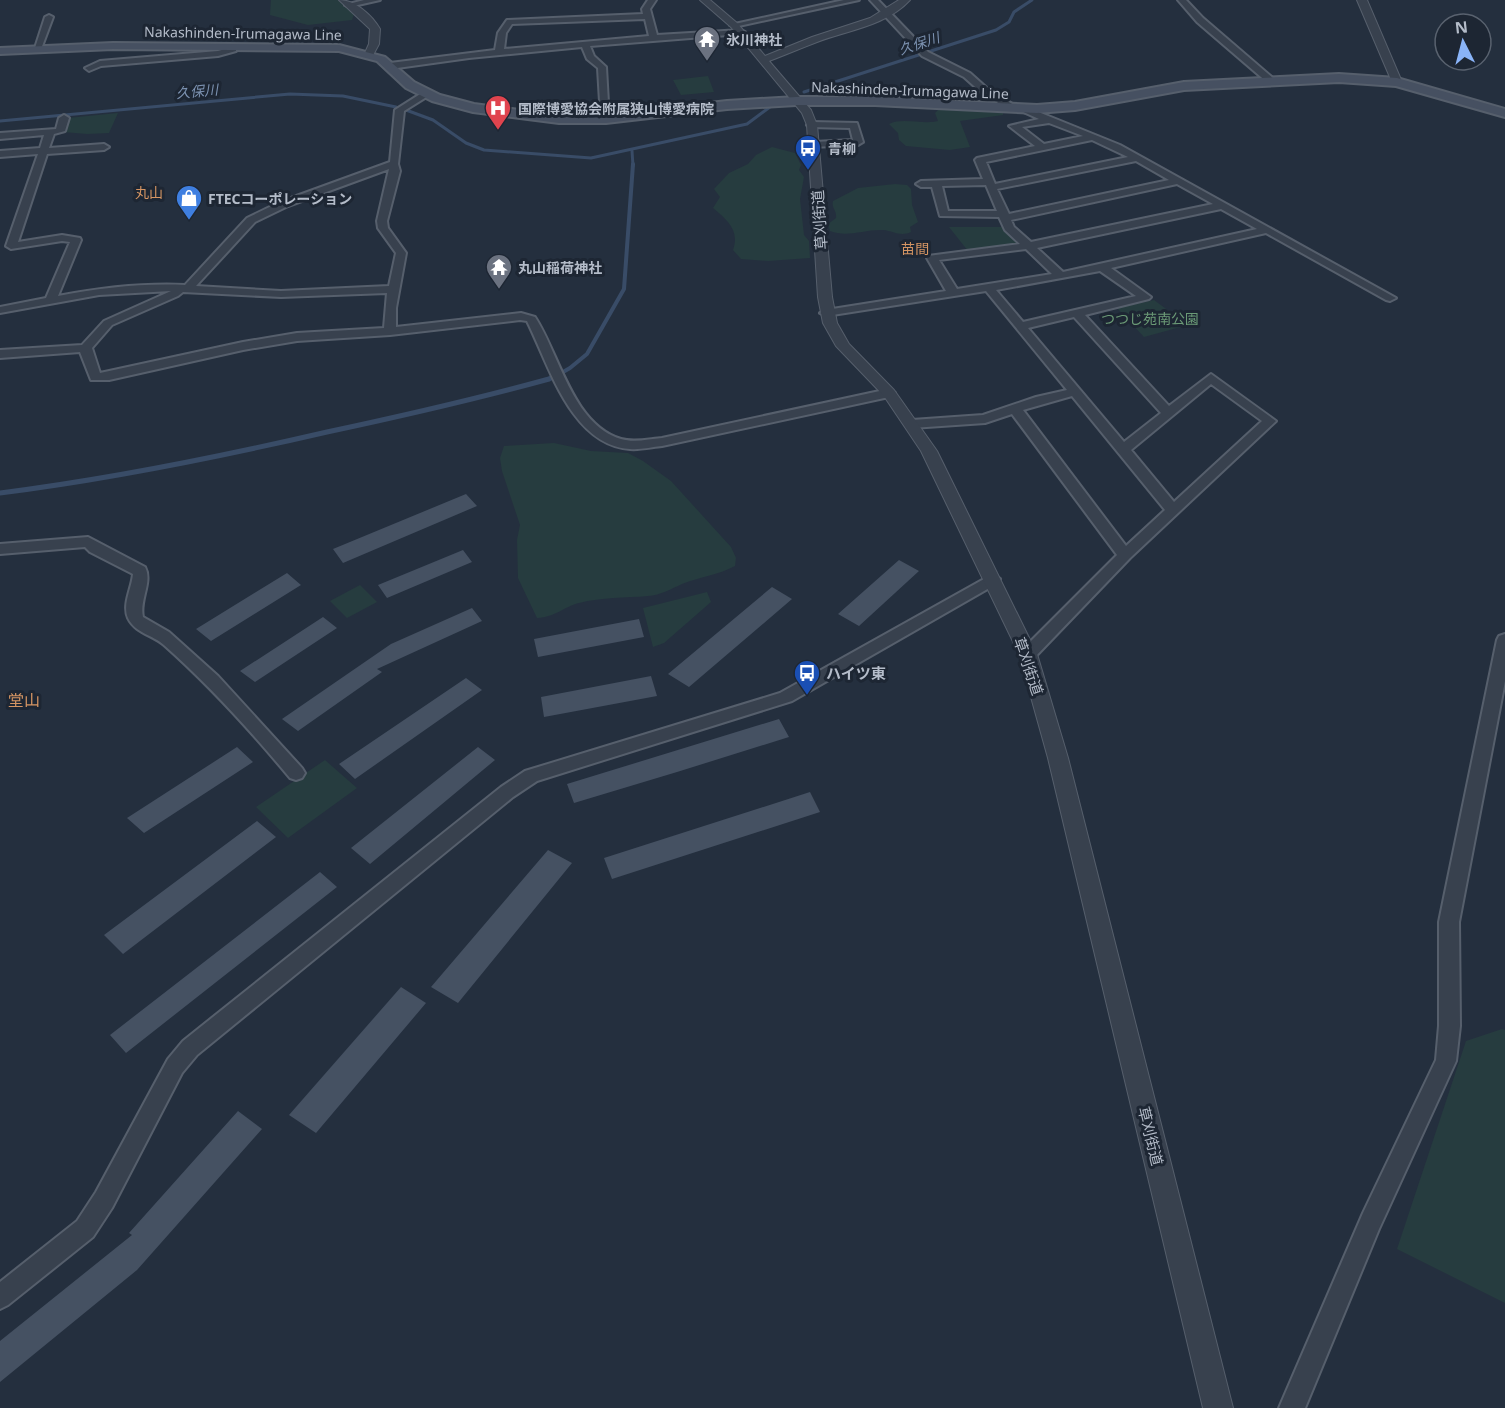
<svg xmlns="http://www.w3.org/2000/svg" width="1505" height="1408" viewBox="0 0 1505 1408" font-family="'Noto Sans','Noto Sans JP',sans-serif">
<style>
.green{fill:#263c3f}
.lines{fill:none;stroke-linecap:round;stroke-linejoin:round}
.stream-far2{stroke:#394c67;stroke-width:3}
.stream-far1{stroke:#394c67;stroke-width:4}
.stream{stroke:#394c67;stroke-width:5}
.building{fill:#455162}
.minor-casing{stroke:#565f6c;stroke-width:4}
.tertiary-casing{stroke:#565f6c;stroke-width:2}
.secondary-casing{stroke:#565f6c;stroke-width:4}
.minor{fill:#38414e;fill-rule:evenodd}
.tertiary{fill:#38414e;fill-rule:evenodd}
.secondary{fill:#465061;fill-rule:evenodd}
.labels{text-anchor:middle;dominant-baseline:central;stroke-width:6;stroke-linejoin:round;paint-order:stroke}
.far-street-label{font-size:14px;fill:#b4bcc9;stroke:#1d2633}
.far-poi-label{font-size:14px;font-weight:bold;fill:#b4bcc9;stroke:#1d2633;text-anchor:start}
.far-water-label{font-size:14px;font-style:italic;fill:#7c92b1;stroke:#1d2633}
.far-neighbourhood-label{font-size:14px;fill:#d59563;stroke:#1d2633}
.far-park-label{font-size:14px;fill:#6b9a76;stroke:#1d2633}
.street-label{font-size:15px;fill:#b4bcc9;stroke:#1d2633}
.poi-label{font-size:15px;font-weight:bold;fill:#b4bcc9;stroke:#1d2633;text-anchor:start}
.neighbourhood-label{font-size:16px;fill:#d59563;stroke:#1d2633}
</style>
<rect width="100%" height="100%" fill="#242f3e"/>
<path class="green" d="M271,0H338L354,14L352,20L308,25L270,15Z
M708,76L714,92L681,95L673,80Z
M940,108L1003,113V115L960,121L970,147L950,150L906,146L899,140L898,133L889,124C903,117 923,125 938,121L935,113Z
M118,113L109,133L87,134L63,132L68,118Z
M772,147L795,153L801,165L799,170L804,177L800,199L804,235L809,241L810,258L768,261L741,259L733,250C740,230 727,220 713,208L720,197L714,189L729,173L748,164L756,155Z
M895,184L907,185L911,189L912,205L918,222L910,227L911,232C900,237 894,231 883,230C864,229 848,238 830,231L828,224L836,218C837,210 831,208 833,201L858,188Z
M949,227H1003L1018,242L1016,245L968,251Z
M1154,300L1188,325L1144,337L1117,308Z
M554,443L591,451L628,453L643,461L671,481L731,547L736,558L735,566C718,575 700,577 682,584C671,589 661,595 648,596C625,598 602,597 579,603C563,607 556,617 537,618L518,578L517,540L520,525L502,471L500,458L504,446Z
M360,585L377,602L347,618L330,601Z
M707,592L711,602L664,643L653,647L643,608Z
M325,760L357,788L288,838L256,807Z
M1502,1029L1505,1030V1303L1397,1249L1466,1041Z"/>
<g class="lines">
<path class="stream-far2" d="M804,92L996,30L1009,22L1014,12L1032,0
M406,110L433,120L466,143L484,150L591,158L747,124L770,107
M0,121L290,94L343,96L396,107
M632,151L633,166"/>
<path class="stream-far1" d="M556,376L570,368L587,354L624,289L633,164"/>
<path class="stream" d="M0,493C111,479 219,457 327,432C402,416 476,399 549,379L558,374"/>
</g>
<path class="building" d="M466,494L477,506L343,563L333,549Z
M463,550L472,562L387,598L378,585Z
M899,560L919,571L859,626L838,614Z
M287,573L301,585L211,641L196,629Z
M772,587L792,599L689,687L668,674Z
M472,608L482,621L377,669L382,672L298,731L282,719L391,644Z
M323,617L337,628L255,682L240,671Z
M639,619L644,637L538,657L534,639Z
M651,676L657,696L544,717L541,697Z
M466,678L482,690L355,779L339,764Z
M779,719L789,737L677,772L574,803L567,784Z
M237,747L253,762L144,833L127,818Z
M478,747L495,760L370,864L351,848Z
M810,792L820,812L612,879L604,858Z
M257,821L276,837L123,954L104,935Z
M548,850L572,863L458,1003L431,987Z
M320,872L337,887L126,1053L110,1035Z
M401,987L426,1003L316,1133L289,1115Z
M238,1111L262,1129L137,1270L0,1382V1341L132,1235L129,1233Z"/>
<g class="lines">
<g class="minor-casing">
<path id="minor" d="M364,0H380L349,7L345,5Z
M648,0H656L650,9L657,35L741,30L745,32L741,34L590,46L594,56L606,67L609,121L601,119L598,68L587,59L582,47L469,58L390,69L386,66L390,63L495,50L498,33L507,20L643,14L642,9ZM645,19L649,36L504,49L506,33L512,24Z
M844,0H859L734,27L730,25Z
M870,0H878L928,52L970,73L989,90L1019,108L1026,107L1120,145L1396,298L1390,301L1386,300L1266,233L1111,268L1151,297L1149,299L1085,315L1169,406L1211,374L1276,421L1130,558L1034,658H1022L1020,654L1022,650L1117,555L1012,414L985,423L912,428L906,424L912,420L983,415L1036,397L1067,390L986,291L826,316L820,313L826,310L946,291L927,258L928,256L1020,244L1005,230L999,217L940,216L932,187H921L916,184L921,181L983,179L975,160L977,158L1035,146L1009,126L1039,119L1019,110L1012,111L983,94L964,77L922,56ZM1049,123L1083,136L1044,144L1022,127ZM1092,140L1128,157L995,184L986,162ZM1136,161L1169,180L1009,214L997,189ZM1177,184L1213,204L1031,242L1014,227L1011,220ZM986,185L997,211H948L942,186ZM1221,209L1257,229L1063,272L1037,248ZM1026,249L1052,274L957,289L939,260ZM1100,271L1136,296L1023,322L996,290ZM1074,317L1161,413L1124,442L1028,328ZM1211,384L1262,421L1174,502L1131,450ZM1072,396L1165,510L1126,546L1023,410Z
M1178,0H1186L1203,18L1274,79V83H1268L1197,22Z
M49,15L53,17L41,49L34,51L45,17Z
M233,47H236V51L218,56L101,66L89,71L85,68L100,61L218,51Z
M425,91L429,94L428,96L404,111L398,164L400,171L387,221L388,228L406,253L396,308V327L521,313L535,317C559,353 572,424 621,439C634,443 649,439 662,438L889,389L895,393L889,397L662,446C652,447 640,450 630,449C571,445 549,365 527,321L520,320L390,335L297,341L243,350L109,380H91L80,352L0,358V350L82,345L104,321L171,291L99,295L0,313V307L46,298L70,242L62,241L11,249L6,246L38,154L0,157V151L40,148L44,135L0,139V133L56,129L59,118L64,115L69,118L65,131L54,134L49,148L104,144L109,147L104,150L47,154L18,242L62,235L80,238L81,240L58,296C100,288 142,283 185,285L247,218L280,202L390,162L395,110ZM389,169L377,221L378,228L396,253L389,286L281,291L196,286L255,222L288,206ZM183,292L281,297L387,293L384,328L297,333L243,342L100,373L92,348L112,325L178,296Z
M812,122L857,123L863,142L858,145L811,147L809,145L814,142L853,140L850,128L809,127L807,125Z
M88,537L145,567C153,582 139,600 143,617L169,632L218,676L302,768L305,773L302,778L296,780L290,778C251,731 210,686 164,645C153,635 135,633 128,618C122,604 132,588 133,574L90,552L85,547L0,554V544Z
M993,574L1000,579L998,583L792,701L537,781L513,797L197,1055L182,1073L112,1208L93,1237L8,1305L0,1309V1282L77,1221L96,1192L168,1059L183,1041L501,787L525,771L780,693Z
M1505,634V681L1459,922L1460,1026L1456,1061L1379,1229L1305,1408H1279L1363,1213L1436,1060L1439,1026V922L1497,640L1499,636Z"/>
</g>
<g class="tertiary-casing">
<path id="tertiary" d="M339,0C355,0 372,15 380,29L379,44L372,57L364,55L369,44L370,29Z
M700,0H710L737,23L765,56L812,37L870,18L899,0H910C886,26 848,30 817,42C801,48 785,55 769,61L811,110L817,125L832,297L837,323L849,344L894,390L937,451L1037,654L1068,758L1233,1408H1203L1048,758L1019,654L921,451L884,396L836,346L823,323L818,297L807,125L802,113L731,27Z
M1357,0H1367L1402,82L1401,84L1392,82Z"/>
</g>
<g class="secondary-casing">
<path id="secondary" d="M113,43L339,45L385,57L414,82L440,95L474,104L559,115H606L727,101L796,97H875L1037,105L1075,102L1184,82L1339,74L1397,78L1505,109V117L1396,86L1339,82L1184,90L1075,110L1037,113L875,105H796L727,109L606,123H559L473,112L432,101L406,88L377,61L339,51L113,49L0,54V48Z"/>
</g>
<use href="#minor" class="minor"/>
<use href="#tertiary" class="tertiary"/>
<use href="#secondary" class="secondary"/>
</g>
<defs>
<g id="temple-pin" transform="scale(1.35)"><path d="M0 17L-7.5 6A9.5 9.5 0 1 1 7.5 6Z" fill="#6b7280" stroke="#1d2633"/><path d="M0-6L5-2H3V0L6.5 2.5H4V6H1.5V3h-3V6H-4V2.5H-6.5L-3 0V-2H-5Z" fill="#fff"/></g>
<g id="hospital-pin" transform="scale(1.35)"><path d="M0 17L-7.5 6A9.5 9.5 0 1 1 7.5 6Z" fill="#e0444e" stroke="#1d2633"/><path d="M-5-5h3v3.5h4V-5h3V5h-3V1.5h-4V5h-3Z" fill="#fff"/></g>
<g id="bus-pin" transform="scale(1.35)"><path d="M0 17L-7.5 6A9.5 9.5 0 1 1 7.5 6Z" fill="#1a4fb4" stroke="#1d2633"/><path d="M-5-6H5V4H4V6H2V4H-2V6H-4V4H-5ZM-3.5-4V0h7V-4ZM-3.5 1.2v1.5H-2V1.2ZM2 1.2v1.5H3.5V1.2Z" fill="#fff"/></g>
<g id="shop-pin" transform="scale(1.35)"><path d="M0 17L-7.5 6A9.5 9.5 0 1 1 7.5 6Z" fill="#3f7fe0" stroke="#1d2633"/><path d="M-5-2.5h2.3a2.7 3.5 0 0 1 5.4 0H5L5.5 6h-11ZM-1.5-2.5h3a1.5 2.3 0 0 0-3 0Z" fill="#fff"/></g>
</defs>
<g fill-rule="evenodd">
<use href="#temple-pin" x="707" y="39"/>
<use href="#hospital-pin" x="498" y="108"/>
<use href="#bus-pin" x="808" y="148"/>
<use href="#shop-pin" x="189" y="198"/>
<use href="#temple-pin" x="499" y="267"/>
<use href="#bus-pin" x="807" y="673"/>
</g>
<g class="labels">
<g class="far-street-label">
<text transform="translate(243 33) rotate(1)">Nakashinden-Irumagawa Line</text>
<text transform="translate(910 90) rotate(2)">Nakashinden-Irumagawa Line</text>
</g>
<g class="far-poi-label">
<text x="726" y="39">氷川神社</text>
<text x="518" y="108">国際博愛協会附属狭山博愛病院</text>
<text x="828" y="148">青柳</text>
<text x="208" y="198">FTECコーポレーション</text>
<text x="518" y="267">丸山稲荷神社</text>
</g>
<g class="far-water-label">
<text transform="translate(919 43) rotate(-18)">久保川</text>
<text transform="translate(197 91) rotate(-5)">久保川</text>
</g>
<g class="far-neighbourhood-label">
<text x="149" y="192">丸山</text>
<text x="915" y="248">苗間</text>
</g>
<g class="far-park-label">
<text x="1150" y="318">つつじ苑南公園</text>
</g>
<g class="street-label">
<text transform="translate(819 220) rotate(-94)">草刈街道</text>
<text transform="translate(1029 666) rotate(71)">草刈街道</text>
<text transform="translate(1151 1136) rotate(76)">草刈街道</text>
</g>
<g class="poi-label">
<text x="826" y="673">ハイツ東</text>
</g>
<g class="neighbourhood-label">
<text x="24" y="700">堂山</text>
</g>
</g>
<g transform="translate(1463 42) rotate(354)"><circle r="28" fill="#1d2633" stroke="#59626f" stroke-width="1.5"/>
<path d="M0-4.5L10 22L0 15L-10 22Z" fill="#8ab4f8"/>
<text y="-9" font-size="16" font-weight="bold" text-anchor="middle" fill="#b4bcc9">N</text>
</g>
</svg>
